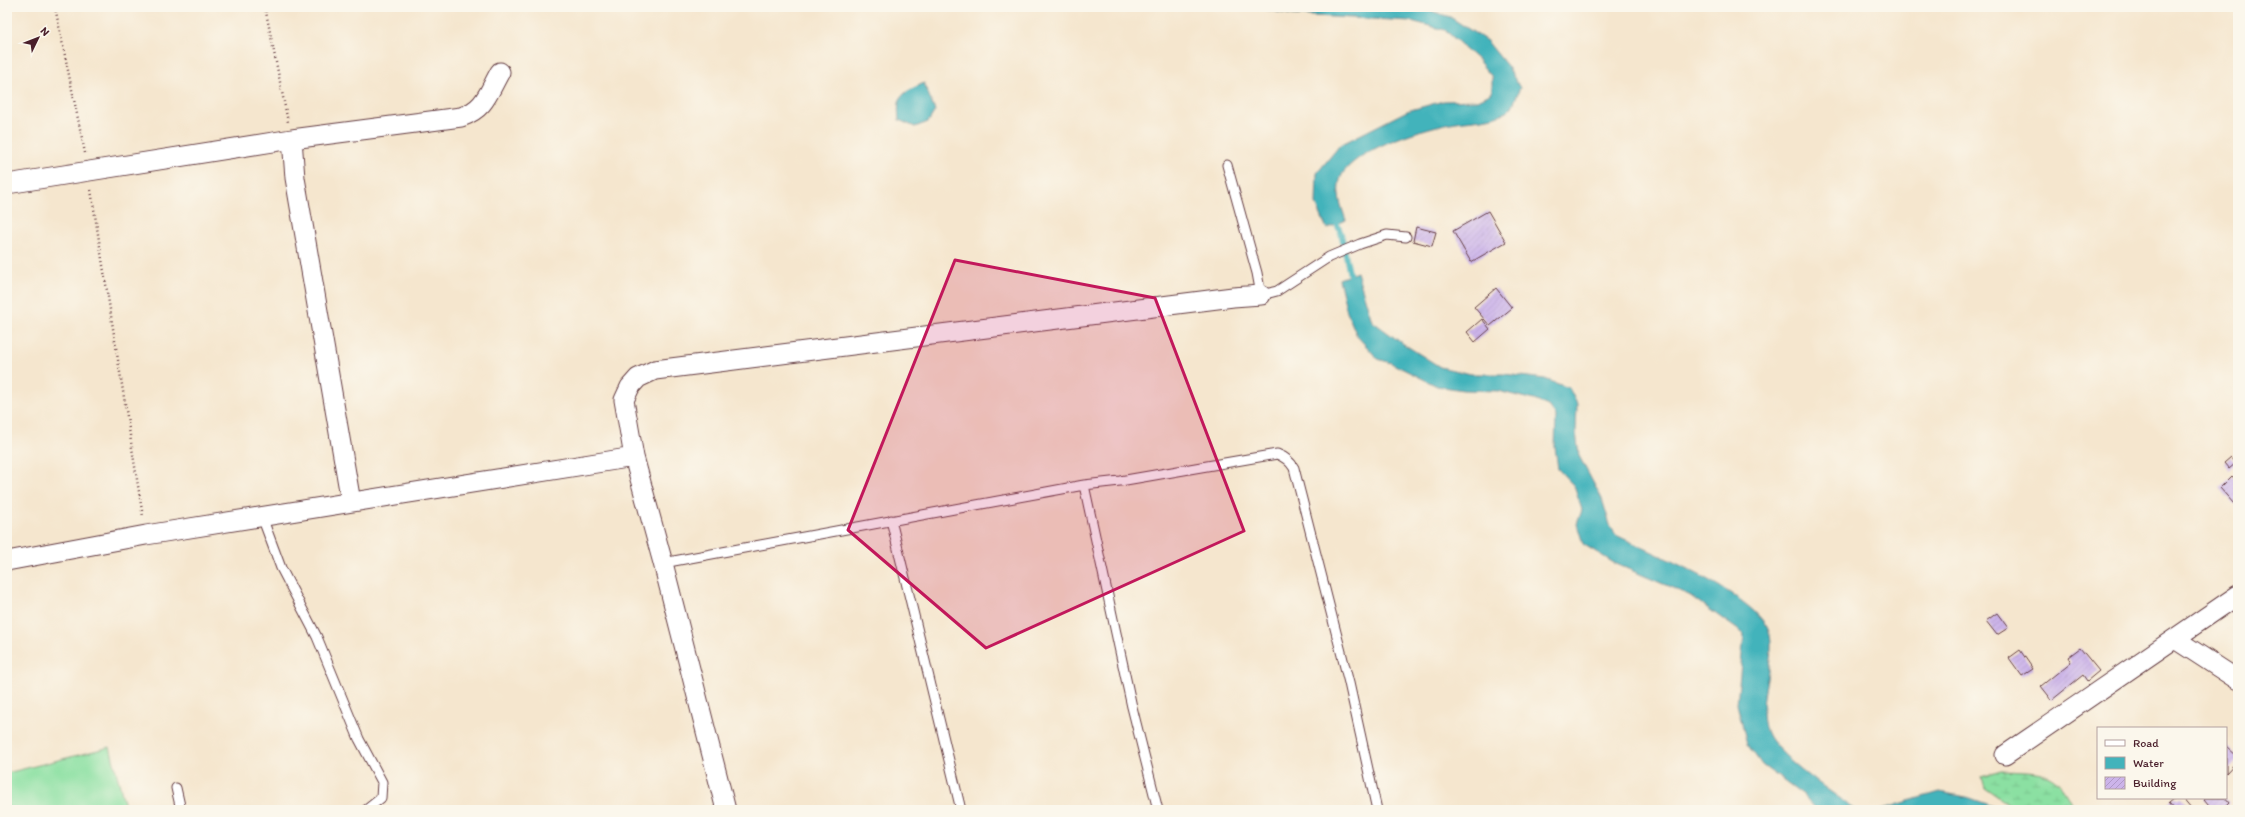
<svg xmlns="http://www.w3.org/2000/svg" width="2245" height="817" viewBox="0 0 2245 817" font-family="Itim,sans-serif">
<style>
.grass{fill:#8be0a2;stroke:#6a8066}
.wetland{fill:url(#wetland-marsh);stroke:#6a8066}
.water{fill:#43b3bb;stroke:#466973}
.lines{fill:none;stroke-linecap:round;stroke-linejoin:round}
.stream{stroke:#43b3bb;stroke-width:5.5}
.building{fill:url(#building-hatch)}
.service-casing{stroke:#643d43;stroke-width:11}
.minor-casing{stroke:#643d43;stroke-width:21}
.path{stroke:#643d43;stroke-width:2.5;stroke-dasharray:1 3;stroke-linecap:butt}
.service{stroke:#fff;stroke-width:9}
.minor{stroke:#fff;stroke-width:19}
.marked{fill:#c2185b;fill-opacity:0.2;stroke:#c2185b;stroke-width:3;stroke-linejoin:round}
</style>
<defs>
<pattern id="wetland-marsh" width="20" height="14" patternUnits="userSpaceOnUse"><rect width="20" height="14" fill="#8be0a2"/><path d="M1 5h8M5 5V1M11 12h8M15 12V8" fill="none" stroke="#79c08c"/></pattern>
<pattern id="building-hatch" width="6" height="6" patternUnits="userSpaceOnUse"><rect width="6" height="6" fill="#ccb4ea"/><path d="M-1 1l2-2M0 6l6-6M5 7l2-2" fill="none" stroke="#b19ac9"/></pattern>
</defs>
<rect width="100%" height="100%" fill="#fbf7ec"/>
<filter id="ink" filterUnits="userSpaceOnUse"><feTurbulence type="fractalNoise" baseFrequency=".025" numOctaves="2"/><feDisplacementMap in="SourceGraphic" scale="8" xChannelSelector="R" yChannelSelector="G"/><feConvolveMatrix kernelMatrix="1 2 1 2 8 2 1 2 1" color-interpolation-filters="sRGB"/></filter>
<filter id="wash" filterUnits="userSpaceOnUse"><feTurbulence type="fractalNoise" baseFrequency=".012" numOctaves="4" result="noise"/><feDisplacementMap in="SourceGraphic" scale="16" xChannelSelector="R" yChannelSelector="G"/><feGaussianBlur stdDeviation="0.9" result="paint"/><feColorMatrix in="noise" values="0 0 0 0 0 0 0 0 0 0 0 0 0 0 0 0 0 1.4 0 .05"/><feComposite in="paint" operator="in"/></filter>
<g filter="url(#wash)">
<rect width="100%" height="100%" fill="#f5e6ce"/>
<path class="grass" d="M110,747L126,810H7V773Z"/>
<path class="wetland" d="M2001,770C2041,772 2057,767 2074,810H2017L1984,787L1981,776Z"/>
<path class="water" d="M1253,7H1419L1450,17L1487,41L1508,67L1520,88C1517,93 1515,103 1511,108C1502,119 1470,120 1456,122C1426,127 1361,147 1343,173C1334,188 1341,206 1346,220L1327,229L1316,204L1317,173L1340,145L1407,111L1443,101L1478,100L1492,93V77L1477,59L1445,30L1411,21L1293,15Z
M924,83L935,111L928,122L915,127L899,120C896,94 903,93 924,83Z
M1357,272L1372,321L1399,341L1440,367L1471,374H1504L1545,379L1569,388L1577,404L1576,432L1579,456L1602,499L1610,525L1616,535C1655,554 1747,591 1767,627C1775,643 1769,661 1767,678C1764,697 1759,719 1769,737C1781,757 1836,797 1858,810H1817L1805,797L1762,765L1747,744L1737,704L1744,634L1689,595L1614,563L1583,544L1577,524L1582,510L1574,486L1558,469L1555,447L1556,416L1548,406L1534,400L1498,391L1463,390L1437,386L1391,363L1378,359L1357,336L1347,312L1339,279Z
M1940,792L1970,798L2004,810H1879Z"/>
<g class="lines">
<path class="stream" d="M1334,218L1341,233L1351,281"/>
</g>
<g id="blocks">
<path class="building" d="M1488,211L1506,242L1471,262L1453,231Z
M1416,227L1436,232L1432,246L1413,241Z
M1496,288L1512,308L1490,326L1474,307Z
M1482,319L1490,329L1475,342L1467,332Z
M2231,457L2236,463L2229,469L2224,463Z
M2232,476L2238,482V501L2234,504L2220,488Z
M1997,613L2008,628L1997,635L1986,621Z
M2080,648L2099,671L2087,681L2083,675L2052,700L2041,686L2071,662L2068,657Z
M2020,650L2033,669L2022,676L2009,658Z
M2226,746L2238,757V760L2226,773Z
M2175,798H2182L2192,810H2175L2169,803Z
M2205,798H2226L2230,803L2223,810H2213L2204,799Z"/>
</g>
</g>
<g filter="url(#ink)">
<use href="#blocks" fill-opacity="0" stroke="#643d43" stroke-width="1"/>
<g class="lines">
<g class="service-casing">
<path id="service" d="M1227,165L1257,273L1261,295L1277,291L1329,257L1360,244L1387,235L1406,237
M1084,485L1132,707L1158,810
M262,517L281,568L317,637L359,739L382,782L381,798L366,810
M891,520L961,810
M663,563L1084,485L1120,481L1277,454C1285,457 1290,461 1294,468L1349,683L1377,810
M176,788L181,810"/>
</g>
<g class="minor-casing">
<path id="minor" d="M292,139L295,178L351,502
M7,184L292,139L461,117C485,109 488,93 500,72
M7,561L146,535L634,457
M2175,639L2238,680
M2005,755L2238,595
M726,810L663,563L634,457L624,400L630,387L638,378L655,370L1233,297L1261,295"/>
</g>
<path class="path" d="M55,7L85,153
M265,7L288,122
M91,190L143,517"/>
<use href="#service" class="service"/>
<use href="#minor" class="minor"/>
</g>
</g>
<path class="marked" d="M955,260L1155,298L1244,531L986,648L848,530Z"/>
<rect width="2245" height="817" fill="none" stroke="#fbf7ec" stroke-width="24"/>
<rect x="2097" y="727" width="130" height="72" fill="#fbf7ec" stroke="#b4a19f"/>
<rect x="2105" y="740" width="20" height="6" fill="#ffffff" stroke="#b4a19f"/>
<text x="2133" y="747" font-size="12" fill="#4a1f2b">Road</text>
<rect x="2105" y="757" width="20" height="12" fill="#43b3bb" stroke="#b4a19f"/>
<text x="2133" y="767" font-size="12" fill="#4a1f2b">Water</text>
<rect x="2105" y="777" width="20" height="12" fill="url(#building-hatch)" stroke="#b4a19f"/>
<text x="2133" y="787" font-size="12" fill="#4a1f2b">Building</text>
<g transform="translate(38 38) rotate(47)" stroke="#fbf7ec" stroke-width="3" paint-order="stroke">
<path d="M0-3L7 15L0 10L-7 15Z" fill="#4a1f2b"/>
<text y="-6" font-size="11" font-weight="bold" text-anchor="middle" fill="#4a1f2b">N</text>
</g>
</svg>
